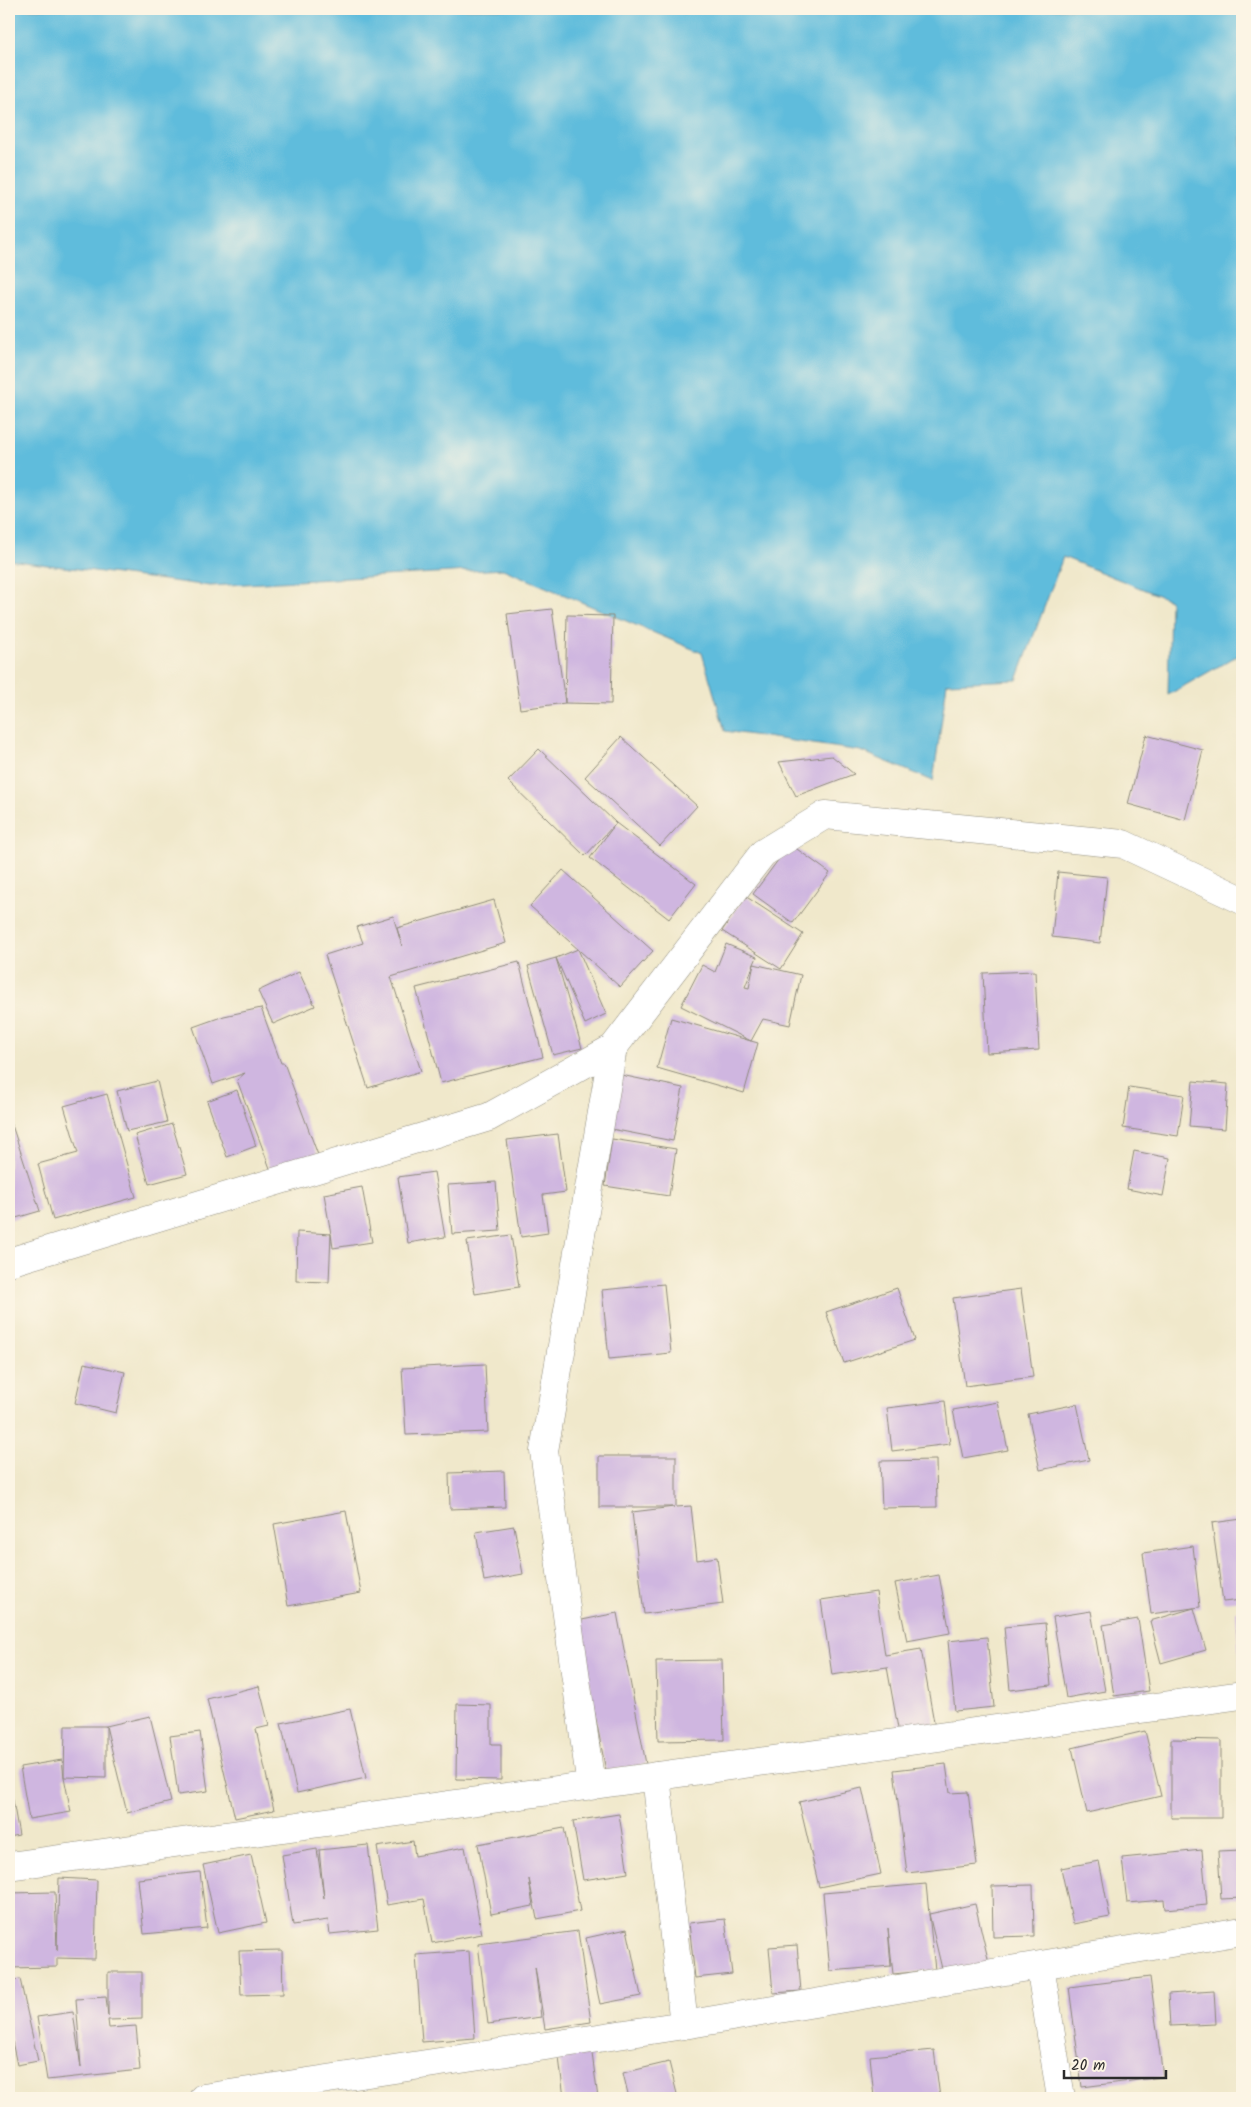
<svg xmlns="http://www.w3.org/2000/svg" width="1251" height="2107" viewBox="0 0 1251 2107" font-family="Kalam,sans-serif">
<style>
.water{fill:#5ebcdc;stroke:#447484}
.building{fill:#cfb6e0;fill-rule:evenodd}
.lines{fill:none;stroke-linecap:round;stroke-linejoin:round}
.minor-casing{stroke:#8e8a7b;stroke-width:29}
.minor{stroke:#fff;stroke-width:28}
</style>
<rect width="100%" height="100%" fill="#fcf5e5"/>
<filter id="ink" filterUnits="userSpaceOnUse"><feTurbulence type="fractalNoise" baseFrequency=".02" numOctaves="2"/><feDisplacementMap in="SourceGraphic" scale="10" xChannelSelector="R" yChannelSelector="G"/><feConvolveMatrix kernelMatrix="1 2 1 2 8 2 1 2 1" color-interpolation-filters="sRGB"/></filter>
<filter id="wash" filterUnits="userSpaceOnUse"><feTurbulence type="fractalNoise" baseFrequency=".0096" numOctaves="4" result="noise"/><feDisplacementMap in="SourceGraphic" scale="20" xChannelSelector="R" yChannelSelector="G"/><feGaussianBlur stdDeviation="1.12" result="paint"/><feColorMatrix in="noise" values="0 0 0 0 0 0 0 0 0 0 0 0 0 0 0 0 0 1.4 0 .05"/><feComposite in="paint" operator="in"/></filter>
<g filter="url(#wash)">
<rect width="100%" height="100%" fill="#f0e8cb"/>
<path class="water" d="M9,9H1242V653L1168,695L1170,600L1063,557L1017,680L947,683L933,781L861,751L725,731L702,653L503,569L210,586L9,560Z"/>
<g id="blocks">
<path class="building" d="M552,609L565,703L520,709L507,614Z
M567,615L613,616L611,704L565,703Z
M1146,735L1203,750L1185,820L1128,804Z
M621,737L697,806L660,846L585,777Z
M539,749L616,823L696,884L669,919L590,858L616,823L585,856L508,781Z
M832,756L854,774L796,796L779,762Z
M790,844L830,873L793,923L753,894Z
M563,870L653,951L620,987L530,906Z
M1058,872L1107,877L1100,943L1052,937Z
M745,896L803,934L781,969L722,931Z
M494,900L506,943L391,977L421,1071L368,1088L325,955L363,943L357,927L393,916L402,946L397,928Z
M726,944L757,957L754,964L801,975L790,1025L763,1019L751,1041L758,1043L744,1093L657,1068L671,1018L751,1041L681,1006L702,965L715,972ZM754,964L749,988L745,987Z
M578,949L606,1014L585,1024L556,958L582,1048L553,1055L528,966L556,958Z
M519,962L543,1057L441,1083L416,988Z
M1035,971L1039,1050L987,1053L983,973Z
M299,972L315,1006L273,1024L258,991Z
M261,1008L281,1063H284L318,1155L271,1171L237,1080L245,1073L213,1084L193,1027L224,1016Z
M621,1075L683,1088L673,1141L611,1129Z
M157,1081L167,1122L127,1131L117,1091Z
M1193,1081L1228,1084L1225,1129L1189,1126Z
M1129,1087L1184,1095L1178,1136L1123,1128Z
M237,1090L256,1146L227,1157L207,1101Z
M107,1094L136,1197L53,1220L38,1164L78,1153L64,1106Z
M9,1116L40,1211L9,1220Z
M172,1124L187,1174L149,1184L135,1135Z
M558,1134L566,1192L543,1195L548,1233L521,1237L507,1140Z
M612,1139L676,1149L669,1196L605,1186Z
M1134,1151L1170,1158L1163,1196L1127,1189Z
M434,1172L445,1237L408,1243L398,1177Z
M496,1182L500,1231L452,1234L448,1185Z
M362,1187L372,1242L333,1248L331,1234L329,1282L296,1281L297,1232L331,1234L324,1194Z
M511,1235L519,1287L475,1294L467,1241Z
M664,1284L671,1353L609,1359L602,1290Z
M897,1288L915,1340L844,1363L826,1312Z
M1021,1289L1033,1377L965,1386L953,1298Z
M84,1363L125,1372L116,1413L75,1403Z
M485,1364L488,1432L406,1435L402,1368Z
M945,1401L950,1444L892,1451L887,1408Z
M998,1402L1008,1450L963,1458L953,1410Z
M1077,1404L1089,1460L1040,1470L1028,1414Z
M599,1456H676V1507L691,1506L697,1560L717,1557L723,1604L644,1614L632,1512L674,1507H599Z
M936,1460L937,1507L882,1508L880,1461Z
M504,1471L505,1507L450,1509L449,1473Z
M346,1511L361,1593L288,1606L274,1524Z
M1242,1519V1600L1223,1602L1212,1523Z
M514,1526L523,1574L484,1581L476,1532Z
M1193,1546L1200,1607L1151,1614L1143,1553Z
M939,1575L950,1633L907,1641L895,1583Z
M876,1592L885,1655L921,1649L935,1728L899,1734L887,1667L832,1675L821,1600Z
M1194,1608L1206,1650L1161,1663L1150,1621Z
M1091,1611L1105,1691L1066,1698L1053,1617Z
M1236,1611H1242V1674H1240Z
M617,1613L646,1764L606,1771L577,1621Z
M1138,1619L1149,1691L1114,1696L1103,1625Z
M1045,1623L1051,1685L1010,1690L1004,1627Z
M987,1637L994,1707L955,1711L948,1641Z
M722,1660L724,1740L658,1741L656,1661Z
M259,1686L269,1726L256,1729L274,1810L235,1818L207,1699Z
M457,1704L491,1705V1744H501V1780L456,1779Z
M350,1709L366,1778L297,1793L281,1723Z
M150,1716L171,1802L127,1813L106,1726Z
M65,1726H106V1778L64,1777L71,1812L29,1819L20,1767L62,1760L64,1777Z
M1145,1731L1161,1796L1087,1813L1072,1748Z
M200,1732L208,1791L178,1795L170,1736Z
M1171,1739L1221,1740V1818H1171Z
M946,1764L950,1793L968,1792L977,1865L907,1873L894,1770Z
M9,1778L19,1835L9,1837Z
M862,1788L881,1874L819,1887L799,1802Z
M619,1814L628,1873L583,1880L573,1821Z
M564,1828L580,1911L537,1919L529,1879L533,1906L491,1914L478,1844Z
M413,1841L415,1856L465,1847L482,1934L432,1943L424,1899L387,1905L377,1847Z
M368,1845L378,1929L330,1934L328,1920L293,1925L282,1855L317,1849L324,1898L319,1850Z
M1202,1850L1207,1905L1165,1909L1164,1900L1127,1903L1122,1858Z
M1242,1850V1898L1221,1899L1218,1851Z
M251,1855L266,1923L218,1933L203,1865Z
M1099,1861L1110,1917L1073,1924L1061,1868Z
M200,1872L207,1928L144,1934L138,1879Z
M59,1878L97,1880L95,1959L57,1958V1967L9,1968V1893L55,1892L57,1950Z
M926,1884L929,1914L975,1904L989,1963L943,1973L929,1914L935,1970L893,1974L888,1928L891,1966L830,1971L823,1893Z
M1033,1885L1034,1936L993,1937L992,1886Z
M725,1919L732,1974L695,1978L689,1923Z
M627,1929L641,1996L600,2004L586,1938Z
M578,1931L591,2022L545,2029L535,1967L541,2017L488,2024L478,1944Z
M797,1945L801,1991L773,1993L769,1947Z
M282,1950L283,1994L241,1995L239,1951Z
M469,1951L475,2038L422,2042L416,1955Z
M108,1972H142V2019L108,2020L109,2028L136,2026L140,2070L47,2080L37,2017L73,2012L81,2068L76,1999L106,1997L108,2016Z
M1150,1977L1163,2077L1082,2087L1069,1987Z
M20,1979L38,2061L17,2065L9,2027V1981Z
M1214,1991L1216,2024L1170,2026L1168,1994Z
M591,2046L598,2098H564L558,2049Z
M934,2050L940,2098H874L870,2056Z
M669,2062L678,2098H629L623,2073Z"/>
</g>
</g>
<g filter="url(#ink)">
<use href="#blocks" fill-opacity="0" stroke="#8e8a7b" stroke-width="1"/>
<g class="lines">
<g class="minor-casing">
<path id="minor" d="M9,1262L489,1117L613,1048L763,853L825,815L1123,844L1242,900
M656,1776L684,2025
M591,1786L544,1451L613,1048
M9,1866L1242,1695
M1040,1965L1061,2098
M203,2098L684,2025L1242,1931"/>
</g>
<use href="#minor" class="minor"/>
</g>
</g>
<rect width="1251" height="2107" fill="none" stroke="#fcf5e5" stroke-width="30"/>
<path d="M1064 2070v8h102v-8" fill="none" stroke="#2b2b2b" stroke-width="2.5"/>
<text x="1071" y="2070" font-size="15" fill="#2b2b2b" stroke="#fcf5e5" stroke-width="4" paint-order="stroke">20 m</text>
</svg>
